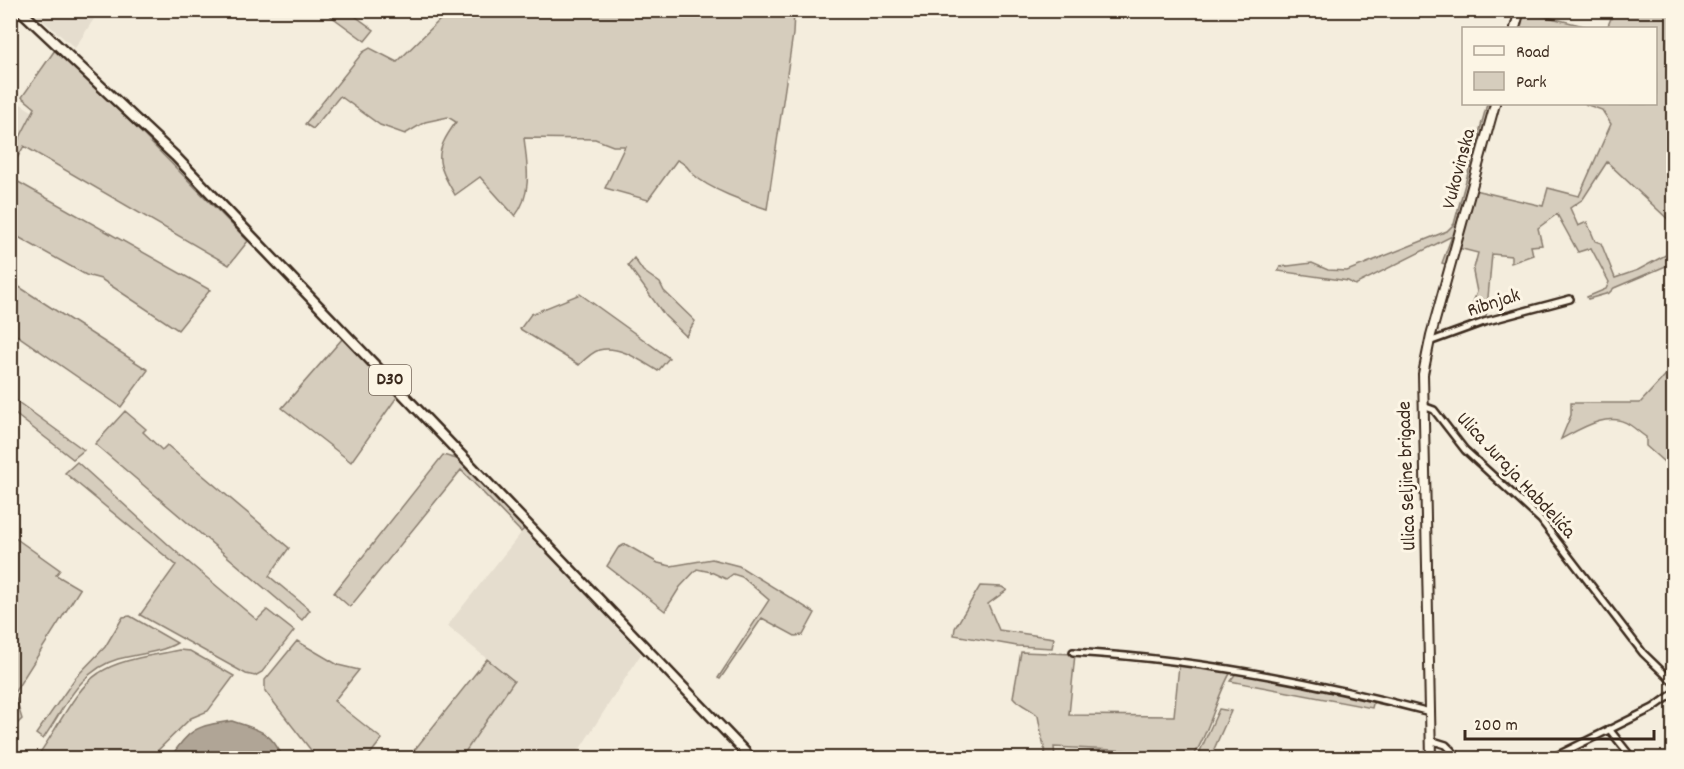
<svg xmlns="http://www.w3.org/2000/svg" width="1684" height="769" viewBox="0 0 1684 769" font-family="Dekko,sans-serif">
<style>
.built{fill:#e5ddce}
.green{fill:#d6cdbd;stroke:#887c6e;stroke-width:1.5}
.water{fill:#b0a596;stroke:#817466;stroke-width:1.5}
.lines{fill:none;stroke-linecap:round;stroke-linejoin:round}
.street-casing{stroke:#3b2a1e;stroke-width:10}
.secondary-casing{stroke:#3b2a1e;stroke-width:12}
.primary-casing{stroke:#3b2a1e;stroke-width:13}
.street{stroke:#fcf5e5;stroke-width:5}
.secondary{stroke:#fcf5e5;stroke-width:8}
.primary{stroke:#fcf5e5;stroke-width:8}
.labels{text-anchor:middle;dominant-baseline:central;stroke-width:6;stroke-linejoin:round;paint-order:stroke}
.shield{fill:#fcf5e5;stroke:#75675a;stroke-width:1.5}
.shield-label{font-size:18px;font-weight:bold;fill:#3b2a1e}
.street-label{font-size:20px;fill:#3b2a1e;stroke:#fcf5e5}
</style>
<rect width="100%" height="100%" fill="#f4eddd"/>
<filter id="ink" filterUnits="userSpaceOnUse"><feTurbulence type="fractalNoise" baseFrequency=".0167" numOctaves="2"/><feDisplacementMap in="SourceGraphic" scale="12" xChannelSelector="R" yChannelSelector="G"/><feConvolveMatrix kernelMatrix="1 2 1 2 8 2 1 2 1" color-interpolation-filters="sRGB"/></filter>
<g filter="url(#ink)">
<path class="built" d="M32,11H99L75,48Z
M11,98L35,113L11,156Z
M525,528L641,654L574,758H461L514,681L447,626Z"/>
<path class="green" d="M1670,10L1673,13V224L1607,162L1583,199L1570,208L1578,226L1587,222L1595,241L1601,243L1615,278L1638,270L1673,251V263L1614,288L1609,293L1588,299L1587,297L1606,289L1609,282L1591,248L1578,252L1557,214L1538,228L1542,245L1531,246L1533,255L1511,263V256L1492,254L1486,319L1473,323L1472,305L1477,292L1473,272L1478,253L1458,248L1474,190L1543,206L1548,188L1579,196L1611,124L1602,110L1585,104H1656V28H1607L1614,11Z
M324,11H348L374,30L365,41Z
M449,11H794L793,34L767,209C747,203 709,189 694,175C687,168 687,164 677,160L648,200L605,188L625,146H613L595,139L524,138C527,164 533,194 515,216L480,177L455,195C436,162 433,154 456,122L448,117L425,122L405,134L380,125L340,96L313,129L305,124L363,52L370,48L397,62Z
M1523,11L1592,28H1519Z
M55,50L103,94L248,241L229,265L24,146L11,169V155L35,108L22,97Z
M1487,104H1492L1448,265L1442,263L1452,236L1355,285L1348,281L1278,271L1280,267L1312,263L1328,270L1347,271L1447,231L1454,224Z
M10,178L13,179L210,290L178,330L101,279L86,275L11,233Z
M634,258L643,271L660,283L664,291L695,321L686,336L665,316L628,265Z
M10,281L148,370L121,407L11,331Z
M580,294L669,358L658,371C641,361 620,345 599,350C592,352 584,360 579,365L520,329L531,314Z
M343,338L397,397L351,462L282,408Z
M1673,367V470L1646,446V437C1640,433 1636,429 1630,425C1609,410 1580,429 1561,439L1571,415V403H1640Z
M11,397L84,450L73,459L11,411Z
M125,411L146,429L143,432L162,450L167,445L289,548L269,576L310,610L302,620L95,444Z
M443,455L460,460L525,528L521,532L461,470L350,607L334,593Z
M77,462L181,556L257,620L267,610L294,631L262,672L255,676L246,674L140,615L176,565L65,473Z
M11,535L60,570L56,575L80,589L14,693L22,719L17,724L10,717Z
M625,544L658,563L671,566L712,559L739,566L815,613L803,635L795,636L762,618L720,679L718,678L769,600L742,577L733,574L726,579L711,572L697,569L680,587L665,611L607,566L618,548Z
M980,586L1002,587L1007,590L988,604L999,630L1054,638L1052,648L1017,646L954,635L955,628Z
M130,616L177,643C160,653 137,654 118,659C79,670 64,709 43,739L36,734L76,677L105,647L123,617Z
M297,641L338,665L359,670L334,701L382,739L367,758H317L265,691V680Z
M179,650L190,651L234,676L208,711L191,718L150,758H36C55,734 74,689 99,673C121,658 154,656 179,650Z
M1021,652L1075,654L1069,715L1174,716L1179,665L1232,670C1216,697 1211,727 1195,754L1054,747L1055,758H1046L1038,716C1032,708 1021,707 1013,697Z
M487,659L514,681L461,758H408Z
M1237,672L1374,700L1372,708L1230,681Z
M1219,709L1231,711L1210,758H1197Z"/>
<path class="water" d="M232,721C259,730 271,731 283,758H170C191,728 195,726 232,721Z"/>
<g class="lines">
<g class="street-casing">
<path id="street" d="M1429,342L1484,322L1570,299
M1423,406L1434,410L1465,450L1541,520L1643,653L1674,683
M1073,652C1195,659 1313,681 1430,712
M1609,729L1632,758
M1430,740L1446,745L1459,758
M1552,758L1653,708L1674,693"/>
</g>
<g class="secondary-casing">
<path id="secondary" d="M1515,28L1520,10
M1431,758L1423,374L1431,335L1495,104"/>
</g>
<g class="primary-casing">
<path id="primary" d="M20,10L175,156L751,758"/>
</g>
<use href="#street" class="street"/>
<use href="#secondary" class="secondary"/>
<use href="#primary" class="primary"/>
</g>
</g>
<g class="labels">
<rect class="shield" x="369" y="365" width="42" height="30" rx="4.5"/>
<g class="shield-label">
<text x="390" y="380">D30</text>
</g>
<g class="street-label">
<text transform="translate(1460 169) rotate(-75)">Vukovinska</text>
<text transform="translate(1494 304) rotate(-18)">Ribnjak</text>
<text transform="translate(1408 476) rotate(-92)">Ulica Seljine brigade</text>
<text transform="translate(1515 476) rotate(47)">Ulica Juraja Habdelića</text>
</g>
</g>
<rect width="1684" height="769" fill="none" stroke="#fcf5e5" stroke-width="36"/>
<rect x="18" y="18" width="1648" height="733" fill="none" stroke="#3b2a1e" stroke-width="2" filter="url(#ink)"/>
<rect x="1462" y="27" width="195" height="78" fill="#fcf5e5" stroke="#afa495" stroke-width="1.5"/>
<rect x="1474" y="46" width="30" height="9" fill="#fcf5e5" stroke="#afa495" stroke-width="1.5"/>
<text x="1516" y="57" font-size="18" fill="#3b2a1e">Road</text>
<rect x="1474" y="72" width="30" height="18" fill="#d6cdbd" stroke="#afa495" stroke-width="1.5"/>
<text x="1516" y="87" font-size="18" fill="#3b2a1e">Park</text>
<path d="M1465 730v9h189v-9" fill="none" stroke="#3b2a1e" stroke-width="3"/>
<text x="1474" y="730" font-size="18" fill="#3b2a1e" stroke="#fcf5e5" stroke-width="4.5" paint-order="stroke">200 m</text>
</svg>
